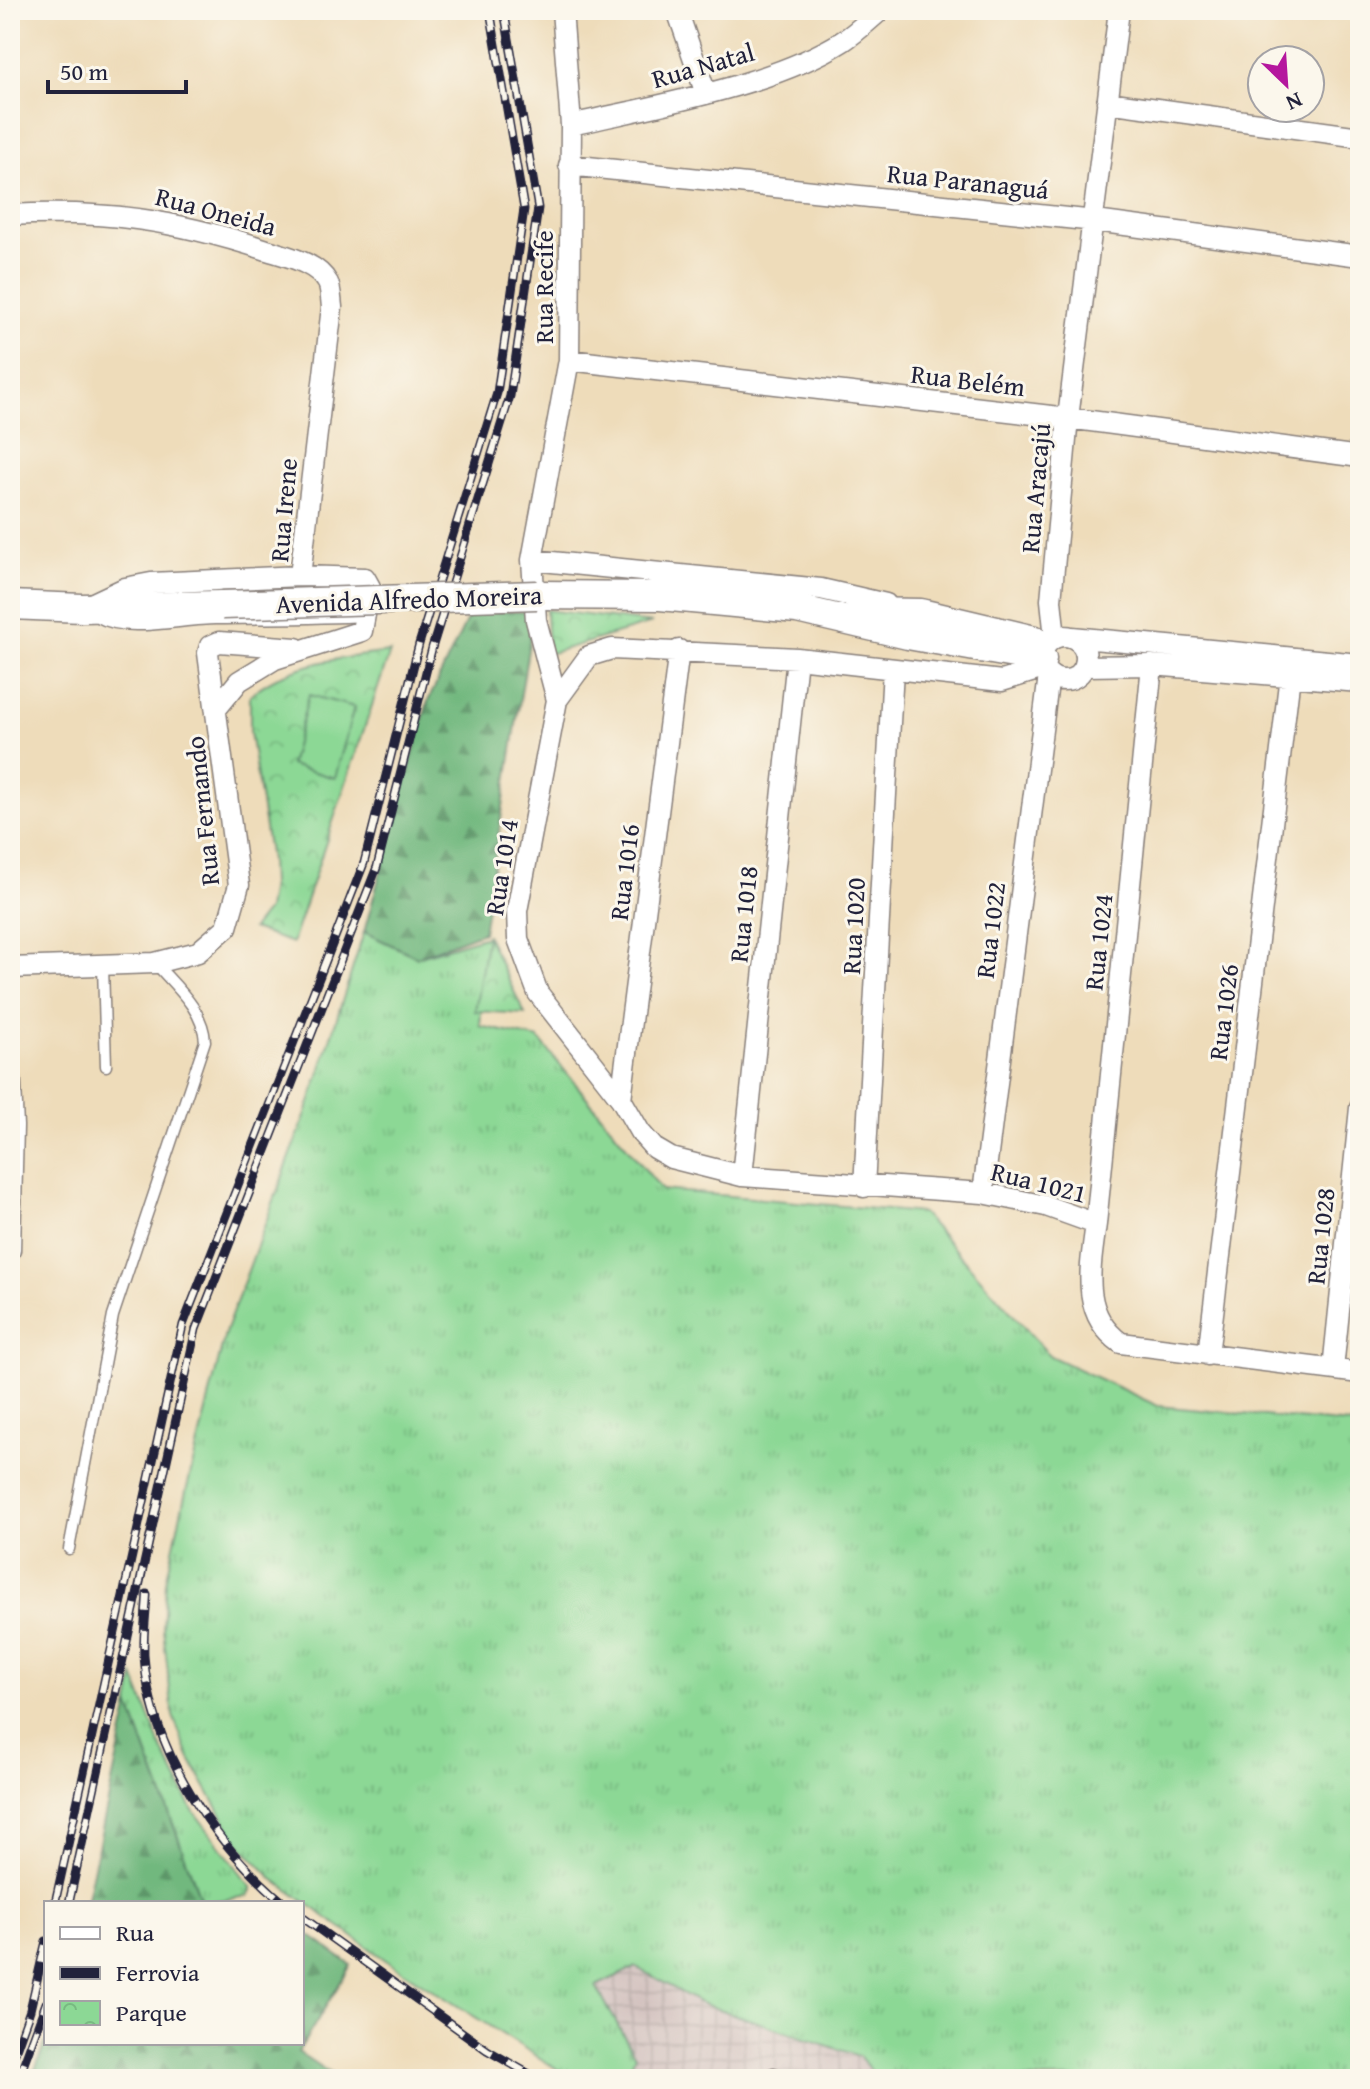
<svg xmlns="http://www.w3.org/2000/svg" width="1370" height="2089" viewBox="0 0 1370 2089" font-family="'Gentium Book Plus',serif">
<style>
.industrial{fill:url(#industrial-grid)}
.grass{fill:url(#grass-tufts);stroke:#577d68;stroke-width:2}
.forest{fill:url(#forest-firs);stroke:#4a6d5c;stroke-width:2}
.park{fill:url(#park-crowns);stroke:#577d68;stroke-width:2}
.pitch{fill:#8cd895;stroke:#577d68;stroke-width:2}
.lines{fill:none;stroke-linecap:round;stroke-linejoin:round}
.lane-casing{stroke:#887f7a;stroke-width:13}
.street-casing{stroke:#887f7a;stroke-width:23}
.secondary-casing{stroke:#887f7a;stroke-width:31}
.lane{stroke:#fff;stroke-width:10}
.street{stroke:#fff;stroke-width:20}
.secondary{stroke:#fff;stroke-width:28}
.rail-casing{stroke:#22223b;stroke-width:9}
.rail{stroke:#fbf7ec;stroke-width:6;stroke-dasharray:18;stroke-linecap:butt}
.secondary-bridge-casing{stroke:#887f7a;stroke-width:31;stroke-linecap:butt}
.secondary-bridge{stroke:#fff;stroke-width:28}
.labels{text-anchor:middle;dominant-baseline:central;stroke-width:6;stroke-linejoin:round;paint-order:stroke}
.street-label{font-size:26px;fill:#22223b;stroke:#fbf7ec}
</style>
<defs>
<pattern id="industrial-grid" width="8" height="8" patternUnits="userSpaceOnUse" patternTransform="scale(2)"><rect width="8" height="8" fill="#d1c0bd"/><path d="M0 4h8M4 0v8" fill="none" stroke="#b3a5a3"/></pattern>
<pattern id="grass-tufts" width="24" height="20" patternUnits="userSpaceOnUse" patternTransform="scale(2)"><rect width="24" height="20" fill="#8cd895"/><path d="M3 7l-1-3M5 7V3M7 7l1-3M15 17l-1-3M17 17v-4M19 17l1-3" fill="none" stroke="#78b981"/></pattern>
<pattern id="forest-firs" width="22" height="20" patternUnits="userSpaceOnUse" patternTransform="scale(2)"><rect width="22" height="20" fill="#71b87e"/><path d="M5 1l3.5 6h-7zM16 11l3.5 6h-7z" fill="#5c9568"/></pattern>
<pattern id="park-crowns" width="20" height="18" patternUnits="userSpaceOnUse" patternTransform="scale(2)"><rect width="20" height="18" fill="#8cd895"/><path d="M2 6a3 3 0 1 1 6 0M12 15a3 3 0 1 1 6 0" fill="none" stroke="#78b981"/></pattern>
</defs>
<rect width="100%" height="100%" fill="#fbf7ec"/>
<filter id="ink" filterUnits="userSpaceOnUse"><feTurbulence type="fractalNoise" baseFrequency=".0125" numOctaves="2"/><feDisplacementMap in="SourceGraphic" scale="16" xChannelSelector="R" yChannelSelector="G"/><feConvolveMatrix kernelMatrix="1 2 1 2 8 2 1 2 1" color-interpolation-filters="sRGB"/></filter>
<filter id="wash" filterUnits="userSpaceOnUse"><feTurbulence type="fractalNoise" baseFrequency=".006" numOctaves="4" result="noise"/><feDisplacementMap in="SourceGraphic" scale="32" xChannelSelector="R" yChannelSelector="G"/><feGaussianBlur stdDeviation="1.8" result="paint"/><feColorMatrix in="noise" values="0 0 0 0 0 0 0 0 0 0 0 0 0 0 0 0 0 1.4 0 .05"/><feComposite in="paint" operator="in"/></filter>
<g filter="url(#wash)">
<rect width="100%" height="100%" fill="#eedcba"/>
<path class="industrial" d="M636,1967L700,2003L859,2056L877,2079H626L635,2056L596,1985Z"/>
<path class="grass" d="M364,932L417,957L487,936L480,1026L539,1039L662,1190L922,1213L1050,1356L1158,1406L1360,1425V2079H877L859,2056L700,2003L636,1967L596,1986L635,2056L626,2079H573L390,1963L273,1879L235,1839L189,1757L173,1716L163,1629L166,1582L183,1504L226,1330L311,1100Z
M134,1676L162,1749L192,1809L252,1888L248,1896L202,1903L129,1704Z"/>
<path class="forest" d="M471,611L534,612L483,932L417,957L364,932L428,701Z
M129,1704L202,1903H86Z
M302,1930L351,1965L298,2052L339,2079H31L46,2042L302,2043Z"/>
<path class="park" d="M546,610L652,623L548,654Z
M390,652L292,943L252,929L267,910L271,885L270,860L250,732V695C289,662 341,658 390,652Z
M487,936L525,1014L475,1011Z"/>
<path class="pitch" d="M309,695L354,707L335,778L290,765Z"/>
</g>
<g filter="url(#ink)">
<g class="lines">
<g class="lane-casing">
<path id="lane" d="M98,617C127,634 182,619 215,619C265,618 314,619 364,616
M103,966L106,1066
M69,1549L113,1316L205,1041C203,1009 176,987 155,963
M757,2079L774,2073L790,2079"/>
</g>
<g class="street-casing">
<path id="street" d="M562,10L571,125L569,360L532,560L536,620L557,700L517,911L518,939L538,993L621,1099L640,1132L654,1148L671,1158L742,1176L983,1193L1046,1206L1096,1224C1090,1269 1080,1314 1121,1343L1360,1373
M677,10L706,94
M1107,102L1360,137
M571,125C653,106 772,86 843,41C856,33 869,20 881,10
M569,165L1095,221L1360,256
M10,215C105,210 174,220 264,249C285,256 317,262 328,283C331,289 331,300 332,307L300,576L365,578L370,587L362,631L275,659L239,681L217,708
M569,360L1068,418L1360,457
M532,560L821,589L886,604
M89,605L125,588L151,583L300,576
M1042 658a22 22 0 1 1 44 0a22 22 0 1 1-44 0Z
M1072,637L1360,664
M1055,638L1051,600L1068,418L1119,10
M1085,666L1152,665L1360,682
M557,700L589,656L612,649L797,658L1002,681L1044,668
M10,968L155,963L198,952L227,927L239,885L208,653L210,646L219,642L296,648
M10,1065L13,1126L10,1250
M621,1099L679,650
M742,1176L797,658
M864,1187L893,669
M983,1193L1049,675
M1096,1224L1152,665
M1208,1355L1290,675
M1333,1369L1360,1108"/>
</g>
<g class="secondary-casing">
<path id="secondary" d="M537,595L660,596L797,609L908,635L1042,659
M10,605L82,608L222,605
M860,612L921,613L1035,640"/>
</g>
<use href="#lane" class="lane"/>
<use href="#street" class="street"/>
<use href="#secondary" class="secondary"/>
<g class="rail-casing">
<path id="rail" d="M147,1594C146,1614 143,1636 144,1656C150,1749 215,1846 284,1903
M55,1903L183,1325L364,863L419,644L497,393L524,209L490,10
M69,1903L196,1329L377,867L432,648L510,396L538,208L504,10
M302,1917L487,2050L538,2079
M10,2066L30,2010L46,1941
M18,2079L46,2003"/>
</g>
<use href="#rail" class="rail"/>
<g class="secondary-bridge-casing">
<path id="secondary-bridge" d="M222,605L537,595"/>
</g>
<use href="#secondary-bridge" class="secondary-bridge"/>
</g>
</g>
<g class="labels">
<g class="street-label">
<text transform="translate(703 65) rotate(-16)">Rua Natal</text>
<text transform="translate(968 181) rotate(6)">Rua Paranaguá</text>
<text transform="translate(216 211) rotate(15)">Rua Oneida</text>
<text transform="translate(543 287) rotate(-90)">Rua Recife</text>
<text transform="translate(968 380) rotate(7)">Rua Belém</text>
<text transform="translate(1035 488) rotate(-85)">Rua Aracajú</text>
<text transform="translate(283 510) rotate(-85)">Rua Irene</text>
<text transform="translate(409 599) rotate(-2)">Avenida Alfredo Moreira</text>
<text transform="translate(202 811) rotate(-96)">Rua Fernando</text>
<text transform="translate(501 867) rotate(-81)">Rua 1014</text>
<text transform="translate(624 872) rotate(-83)">Rua 1016</text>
<text transform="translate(743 914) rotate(-84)">Rua 1018</text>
<text transform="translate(853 926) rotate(-87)">Rua 1020</text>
<text transform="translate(990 930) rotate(-83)">Rua 1022</text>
<text transform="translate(1098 942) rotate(-84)">Rua 1024</text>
<text transform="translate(1223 1012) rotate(-83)">Rua 1026</text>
<text transform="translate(1039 1182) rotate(14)">Rua 1021</text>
<text transform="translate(1320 1236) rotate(-84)">Rua 1028</text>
</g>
</g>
<rect width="1370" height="2089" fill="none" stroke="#fbf7ec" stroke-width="40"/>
<rect x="44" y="1901" width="260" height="144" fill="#fbf7ec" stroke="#a4a2a5" stroke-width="2"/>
<rect x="60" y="1927" width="40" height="12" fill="#ffffff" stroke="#a4a2a5" stroke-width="2"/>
<text x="116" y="1941" font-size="24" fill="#22223b">Rua</text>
<rect x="60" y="1967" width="40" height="12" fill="#22223b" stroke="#a4a2a5" stroke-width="2"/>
<text x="116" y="1981" font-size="24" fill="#22223b">Ferrovia</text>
<rect x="60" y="2001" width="40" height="24" fill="url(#park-crowns)" stroke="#a4a2a5" stroke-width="2"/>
<text x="116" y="2021" font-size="24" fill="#22223b">Parque</text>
<g transform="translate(1286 84) rotate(155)"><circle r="38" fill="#fbf7ec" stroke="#a4a2a5" stroke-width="2"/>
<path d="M0-6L14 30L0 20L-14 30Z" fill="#b5179e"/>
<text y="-12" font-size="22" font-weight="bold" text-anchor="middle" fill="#22223b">N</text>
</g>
<path d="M48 80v12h138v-12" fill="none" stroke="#22223b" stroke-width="4"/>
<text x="60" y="80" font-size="24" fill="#22223b" stroke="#fbf7ec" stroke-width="6" paint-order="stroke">50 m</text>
</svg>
